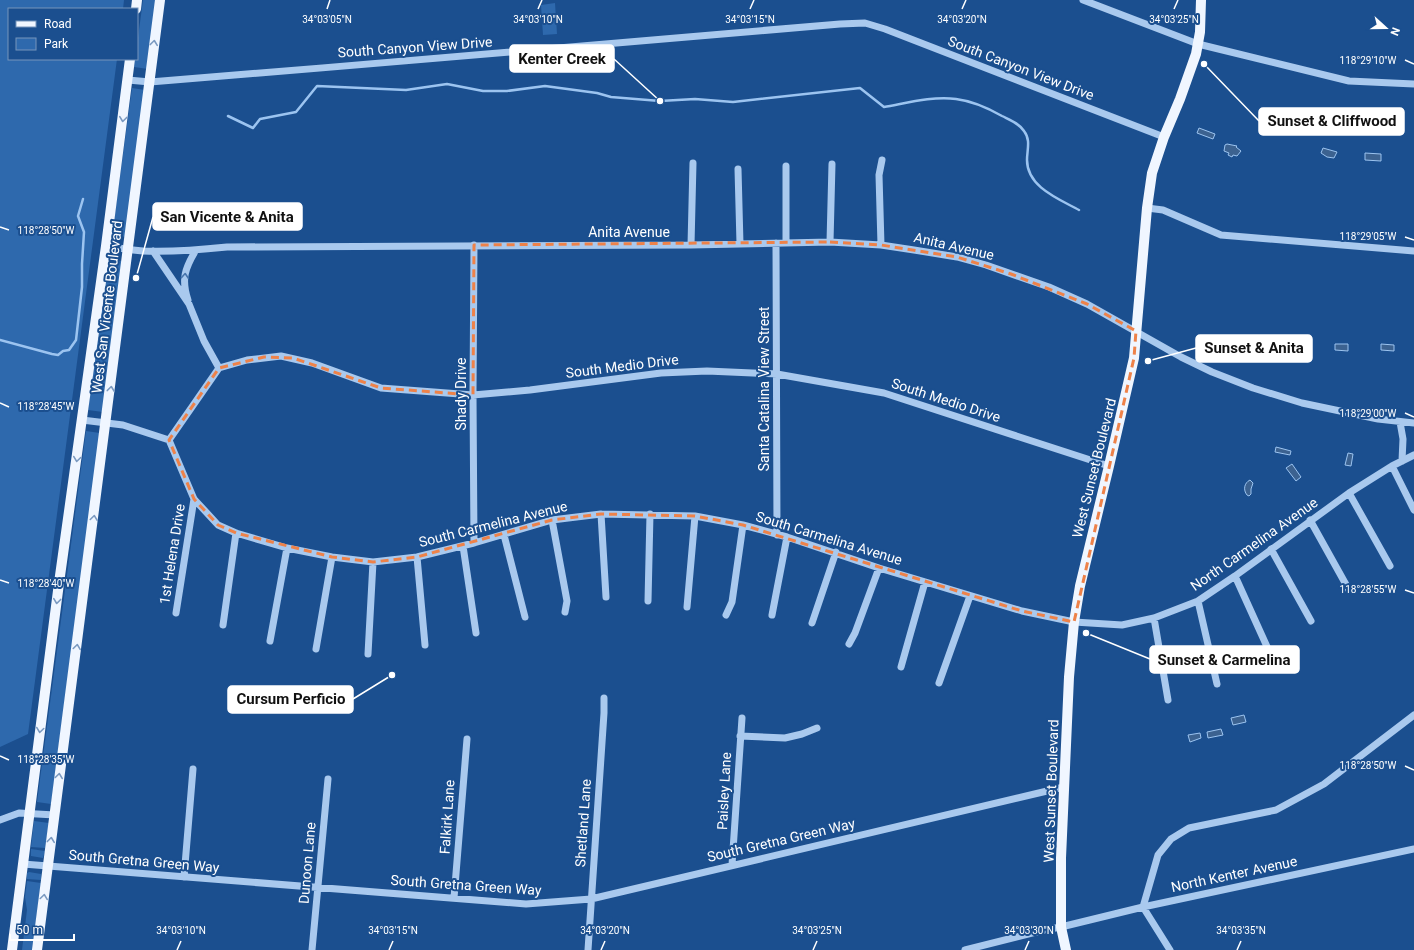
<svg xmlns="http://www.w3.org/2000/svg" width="1414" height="950" viewBox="0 0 1414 950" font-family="Roboto,sans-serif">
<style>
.green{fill:#2e69ad}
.water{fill:#3c6290;stroke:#9cc4f0}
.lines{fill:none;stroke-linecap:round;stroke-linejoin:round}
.stream{stroke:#9cc4f0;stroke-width:2.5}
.minor{stroke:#a9c9ee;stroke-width:7}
.major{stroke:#f0f6ff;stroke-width:10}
.oneway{stroke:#7b9ac1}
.oneway2{stroke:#4674ac}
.marked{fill:none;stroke:#ee8249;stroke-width:3;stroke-dasharray:8 5;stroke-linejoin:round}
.ticks{fill:none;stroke:#fff;stroke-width:1.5}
.labels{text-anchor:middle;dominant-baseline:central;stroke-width:4;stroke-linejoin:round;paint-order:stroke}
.street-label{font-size:14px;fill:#fff;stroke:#1b4f8f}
.ticks-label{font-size:10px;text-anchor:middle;fill:#fff;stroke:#1b4f8f;stroke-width:4;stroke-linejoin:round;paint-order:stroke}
.leader{fill:none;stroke:#fff;stroke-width:1.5}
.callout-dot{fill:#fff;stroke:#1b4f8f;stroke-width:1.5}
.callout{fill:#fff;stroke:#fff;stroke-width:1.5}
.callout-label{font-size:15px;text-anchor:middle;font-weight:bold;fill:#111}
</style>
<rect width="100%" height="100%" fill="#1b4f8f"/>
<path class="green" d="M0,0H124L123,9H9V59H117L28,734L0,747Z
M143,0H157L148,69L134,67L135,59H137V45Z
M555,3L557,34L543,35L541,5Z
M132,88L145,90L126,237L112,235Z
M109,260L123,261L103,412L88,410Z
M86,431L100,433L51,804L37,802Z
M34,821L49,823L45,848L31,847Z
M31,849L45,851L43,858L31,856Z
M29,872L41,874V880L27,879V873Z
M27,881L41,883L32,950H22L27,910L25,897Z"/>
<path class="water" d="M1199,128L1215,134L1213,139L1197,133Z
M1227,144L1237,146L1236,147L1241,151L1237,156L1233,155L1232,157L1228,155L1229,153L1224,151L1225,145Z
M1323,148L1337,152L1334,158L1327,157L1321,153Z
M1365,153L1381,154V161L1365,160Z
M1335,344H1348V351L1335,350Z
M1381,344L1394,345V351L1381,350Z
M1276,447L1291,451L1290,455L1275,452Z
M1348,453L1353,454L1351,466L1345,465Z
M1292,464L1301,477L1296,481L1286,468Z
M1250,480L1253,483L1251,489V494L1249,496L1247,495C1243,490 1244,483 1250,480Z
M1244,715L1246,722L1233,725L1231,718Z
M1221,729L1223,735L1208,738L1207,732Z
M1200,733L1201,738L1190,742L1188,735Z"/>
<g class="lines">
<path class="stream" d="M228,116L253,128L260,119L296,112L317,86L406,90L447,84L483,91H507L545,86L597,93L611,97L660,101L695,99L733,102L860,88L884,107C907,103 932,96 956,99C972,101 988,108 1002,116C1010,120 1019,123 1024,131C1031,140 1027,150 1027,160C1027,187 1059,199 1079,210
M0,340L52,354L58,355L63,351L69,350L76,340L82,287V264L84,232L78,216L83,199"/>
<path class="minor" d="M1083,0L1198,44L1349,81L1414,84
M128,80L150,82C380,63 610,45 840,24L865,23L885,29L1164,137
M738,169L740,244
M1147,208L1163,210L1221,235L1414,251
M786,242V166
M830,242L832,164
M776,243L777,535
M691,245L693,163
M881,245L879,175L882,160
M106,246C118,248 131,250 143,251C171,252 199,250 227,247L691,245L830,242L881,245L914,250L957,257L986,265L1049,287L1087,304L1181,357L1212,372L1253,388L1302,403L1378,419L1414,423
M153,251L189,304L204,341L219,368
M188,300C181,279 185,268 196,250
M82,420L123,425L169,440L194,499L218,525L236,533L287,548L332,557L373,562L417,557L474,543L552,520L601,514L695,516L743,525L787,537L879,568L1022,611L1074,622L1122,625L1154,618L1198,601L1235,576L1349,493L1392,466L1414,455
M1400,422L1403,439L1402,461
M169,440L219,368L247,360L281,356L312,363L381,388L473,395L530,390L661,373L707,371L777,374L884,393L1109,466
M1392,466L1414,510
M1349,493L1390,566
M601,514L606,597
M552,520L567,601L565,612
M1310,520L1349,590
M504,535L525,617
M474,543L473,395L474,245
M463,546L476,633
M1271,549L1311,621
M417,557L425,645
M1235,576L1269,651
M648,601L650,514
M1198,601L1217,684
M687,607L695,516
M176,613L194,499
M726,615L732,602L743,525
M772,615L787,537
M1154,618L1168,700
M812,623L836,552
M223,625L236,533
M270,641L287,548
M849,644L855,633L879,568
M316,649L332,557
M368,654L373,562
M901,667L925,582
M939,683L970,596
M740,736L785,738L802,734L817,728
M0,820L19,813L55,815
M23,864L526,904L591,899L1064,787
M732,865L742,718
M184,877L193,769
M454,898L467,739
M312,950L328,779
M588,950L604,713V698
M965,950L1044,930L1061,927L1143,907L1414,849
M1170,950L1143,907L1158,855L1171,839L1189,828L1276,810L1324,784L1414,715"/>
<path class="major" d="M136,9L137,0
M12,950L59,583L106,246L130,59
M37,950C80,634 120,317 160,0
M1066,950L1061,927V858L1069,677L1074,622L1080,586L1109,466L1134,358L1147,208L1152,173L1164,137L1180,99L1196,54L1200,32L1201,0"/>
</g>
<defs><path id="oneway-chevron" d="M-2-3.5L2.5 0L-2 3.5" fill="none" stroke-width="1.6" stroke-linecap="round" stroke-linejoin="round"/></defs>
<g class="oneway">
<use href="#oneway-chevron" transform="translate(154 43) rotate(-83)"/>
<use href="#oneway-chevron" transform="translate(123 119) rotate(97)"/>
<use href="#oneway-chevron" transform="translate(111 389) rotate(-83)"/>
<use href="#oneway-chevron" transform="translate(77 459) rotate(98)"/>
<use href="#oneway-chevron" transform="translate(94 518) rotate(-82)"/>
<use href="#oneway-chevron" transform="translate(57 601) rotate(97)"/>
<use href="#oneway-chevron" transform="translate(77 647) rotate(-82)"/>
<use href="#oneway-chevron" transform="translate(40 730) rotate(98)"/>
<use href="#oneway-chevron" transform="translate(59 776) rotate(-82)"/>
<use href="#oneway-chevron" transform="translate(51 840) rotate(-83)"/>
<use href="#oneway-chevron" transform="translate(44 897) rotate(-82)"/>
</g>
<use class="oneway2" href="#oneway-chevron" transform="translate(185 276) rotate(-86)"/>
<path class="marked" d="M830,242L881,245L957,257L1011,274L1087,304L1136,331L1134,358L1074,622L1022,611L743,525L695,516L601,514L552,520L417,557L373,562L332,557L236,533L218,525L194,499L169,440L219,368L264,357L293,358L381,388L473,395L474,245Z"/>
<path class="ticks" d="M327,9L330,0M538,9L542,0M750,9L754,0M962,9L966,0M1174,9L1178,0M1405,60L1414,64M0,227L9,230M1405,237L1414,240M0,403L9,407M1405,413L1414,417M0,580L9,583M1405,590L1414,593M0,756L9,760M1405,766L1414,770M177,950L181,941M389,950L393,941M601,950L605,941M813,950L817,941M1025,950L1029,941M1237,950L1241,941"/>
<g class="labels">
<g class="street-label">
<text transform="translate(415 47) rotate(-4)">South Canyon View Drive</text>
<text transform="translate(1021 68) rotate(21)">South Canyon View Drive</text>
<text x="629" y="232">Anita Avenue</text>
<text transform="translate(954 246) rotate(13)">Anita Avenue</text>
<text transform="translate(107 307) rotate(-83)">West San Vicente Boulevard</text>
<text transform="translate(622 366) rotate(-7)">South Medio Drive</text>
<text transform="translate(764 389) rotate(-90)">Santa Catalina View Street</text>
<text transform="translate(461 394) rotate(-90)">Shady Drive</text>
<text transform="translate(946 400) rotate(18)">South Medio Drive</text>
<text transform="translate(1094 468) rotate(-76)">West Sunset Boulevard</text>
<text transform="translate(493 524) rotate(-14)">South Carmelina Avenue</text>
<text transform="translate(829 538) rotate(17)">South Carmelina Avenue</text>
<text transform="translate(1254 544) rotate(-35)">North Carmelina Avenue</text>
<text transform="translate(172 554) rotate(-81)">1st Helena Drive</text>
<text transform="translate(724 791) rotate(-87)">Paisley Lane</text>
<text transform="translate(1051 791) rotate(-88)">West Sunset Boulevard</text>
<text transform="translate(447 817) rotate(-86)">Falkirk Lane</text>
<text transform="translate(583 823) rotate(-86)">Shetland Lane</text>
<text transform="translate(781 840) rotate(-13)">South Gretna Green Way</text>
<text transform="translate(144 861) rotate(5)">South Gretna Green Way</text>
<text transform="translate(307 863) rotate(-85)">Dunoon Lane</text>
<text transform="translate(1234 874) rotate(-12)">North Kenter Avenue</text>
<text transform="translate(466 885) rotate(4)">South Gretna Green Way</text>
</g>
</g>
<g class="ticks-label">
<text x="327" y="23">34°03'05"N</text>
<text x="538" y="23">34°03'10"N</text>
<text x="750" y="23">34°03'15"N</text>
<text x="962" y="23">34°03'20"N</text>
<text x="1174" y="23">34°03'25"N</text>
<text x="1368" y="64">118°29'10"W</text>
<text x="46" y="234">118°28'50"W</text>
<text x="1368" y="240">118°29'05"W</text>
<text x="46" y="410">118°28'45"W</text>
<text x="1368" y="417">118°29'00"W</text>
<text x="46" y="587">118°28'40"W</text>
<text x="1368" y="593">118°28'55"W</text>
<text x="46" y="763">118°28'35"W</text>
<text x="1368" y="769">118°28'50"W</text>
<text x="181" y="934">34°03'10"N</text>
<text x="393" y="934">34°03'15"N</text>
<text x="605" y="934">34°03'20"N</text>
<text x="817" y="934">34°03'25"N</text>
<text x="1029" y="934">34°03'30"N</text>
<text x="1241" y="934">34°03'35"N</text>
</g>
<path class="leader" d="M660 101L614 59M1204 64L1259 121M136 278L153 217M1148 361L1196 348M1086 633L1150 659M392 675L353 699"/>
<g class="callout-dot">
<circle cx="660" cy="101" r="4"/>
<circle cx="1204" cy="64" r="4"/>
<circle cx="136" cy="278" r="4"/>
<circle cx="1148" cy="361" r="4"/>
<circle cx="1086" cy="633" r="4"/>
<circle cx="392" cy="675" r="4"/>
</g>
<g class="callout">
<rect x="510" y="45" width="104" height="27" rx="4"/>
<rect x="1259" y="108" width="145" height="27" rx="4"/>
<rect x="153" y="203" width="149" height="27" rx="4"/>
<rect x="1196" y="335" width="116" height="27" rx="4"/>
<rect x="1150" y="646" width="149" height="27" rx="4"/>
<rect x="228" y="686" width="125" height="27" rx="4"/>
</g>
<g class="callout-label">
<text x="562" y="64">Kenter Creek</text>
<text x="1332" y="126">Sunset &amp; Cliffwood</text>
<text x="227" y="222">San Vicente &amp; Anita</text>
<text x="1254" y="353">Sunset &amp; Anita</text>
<text x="1224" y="665">Sunset &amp; Carmelina</text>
<text x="291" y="704">Cursum Perficio</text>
</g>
<rect x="8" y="8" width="130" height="52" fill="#1b4f8f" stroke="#7695bc"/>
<rect x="16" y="21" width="20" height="6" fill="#f0f6ff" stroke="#7695bc"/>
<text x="44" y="28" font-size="12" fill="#ffffff">Road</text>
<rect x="16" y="38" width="20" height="12" fill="#2e69ad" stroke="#7695bc"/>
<text x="44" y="48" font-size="12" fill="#ffffff">Park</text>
<g transform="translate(1386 28) rotate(111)" stroke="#1b4f8f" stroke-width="3" paint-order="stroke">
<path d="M0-3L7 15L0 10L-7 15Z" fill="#ffffff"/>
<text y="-6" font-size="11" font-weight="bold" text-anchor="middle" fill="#ffffff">N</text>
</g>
<path d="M10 934v6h64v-6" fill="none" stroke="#ffffff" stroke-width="2"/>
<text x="16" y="934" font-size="12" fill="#ffffff" stroke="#1b4f8f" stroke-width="3" paint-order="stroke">50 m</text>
</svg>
